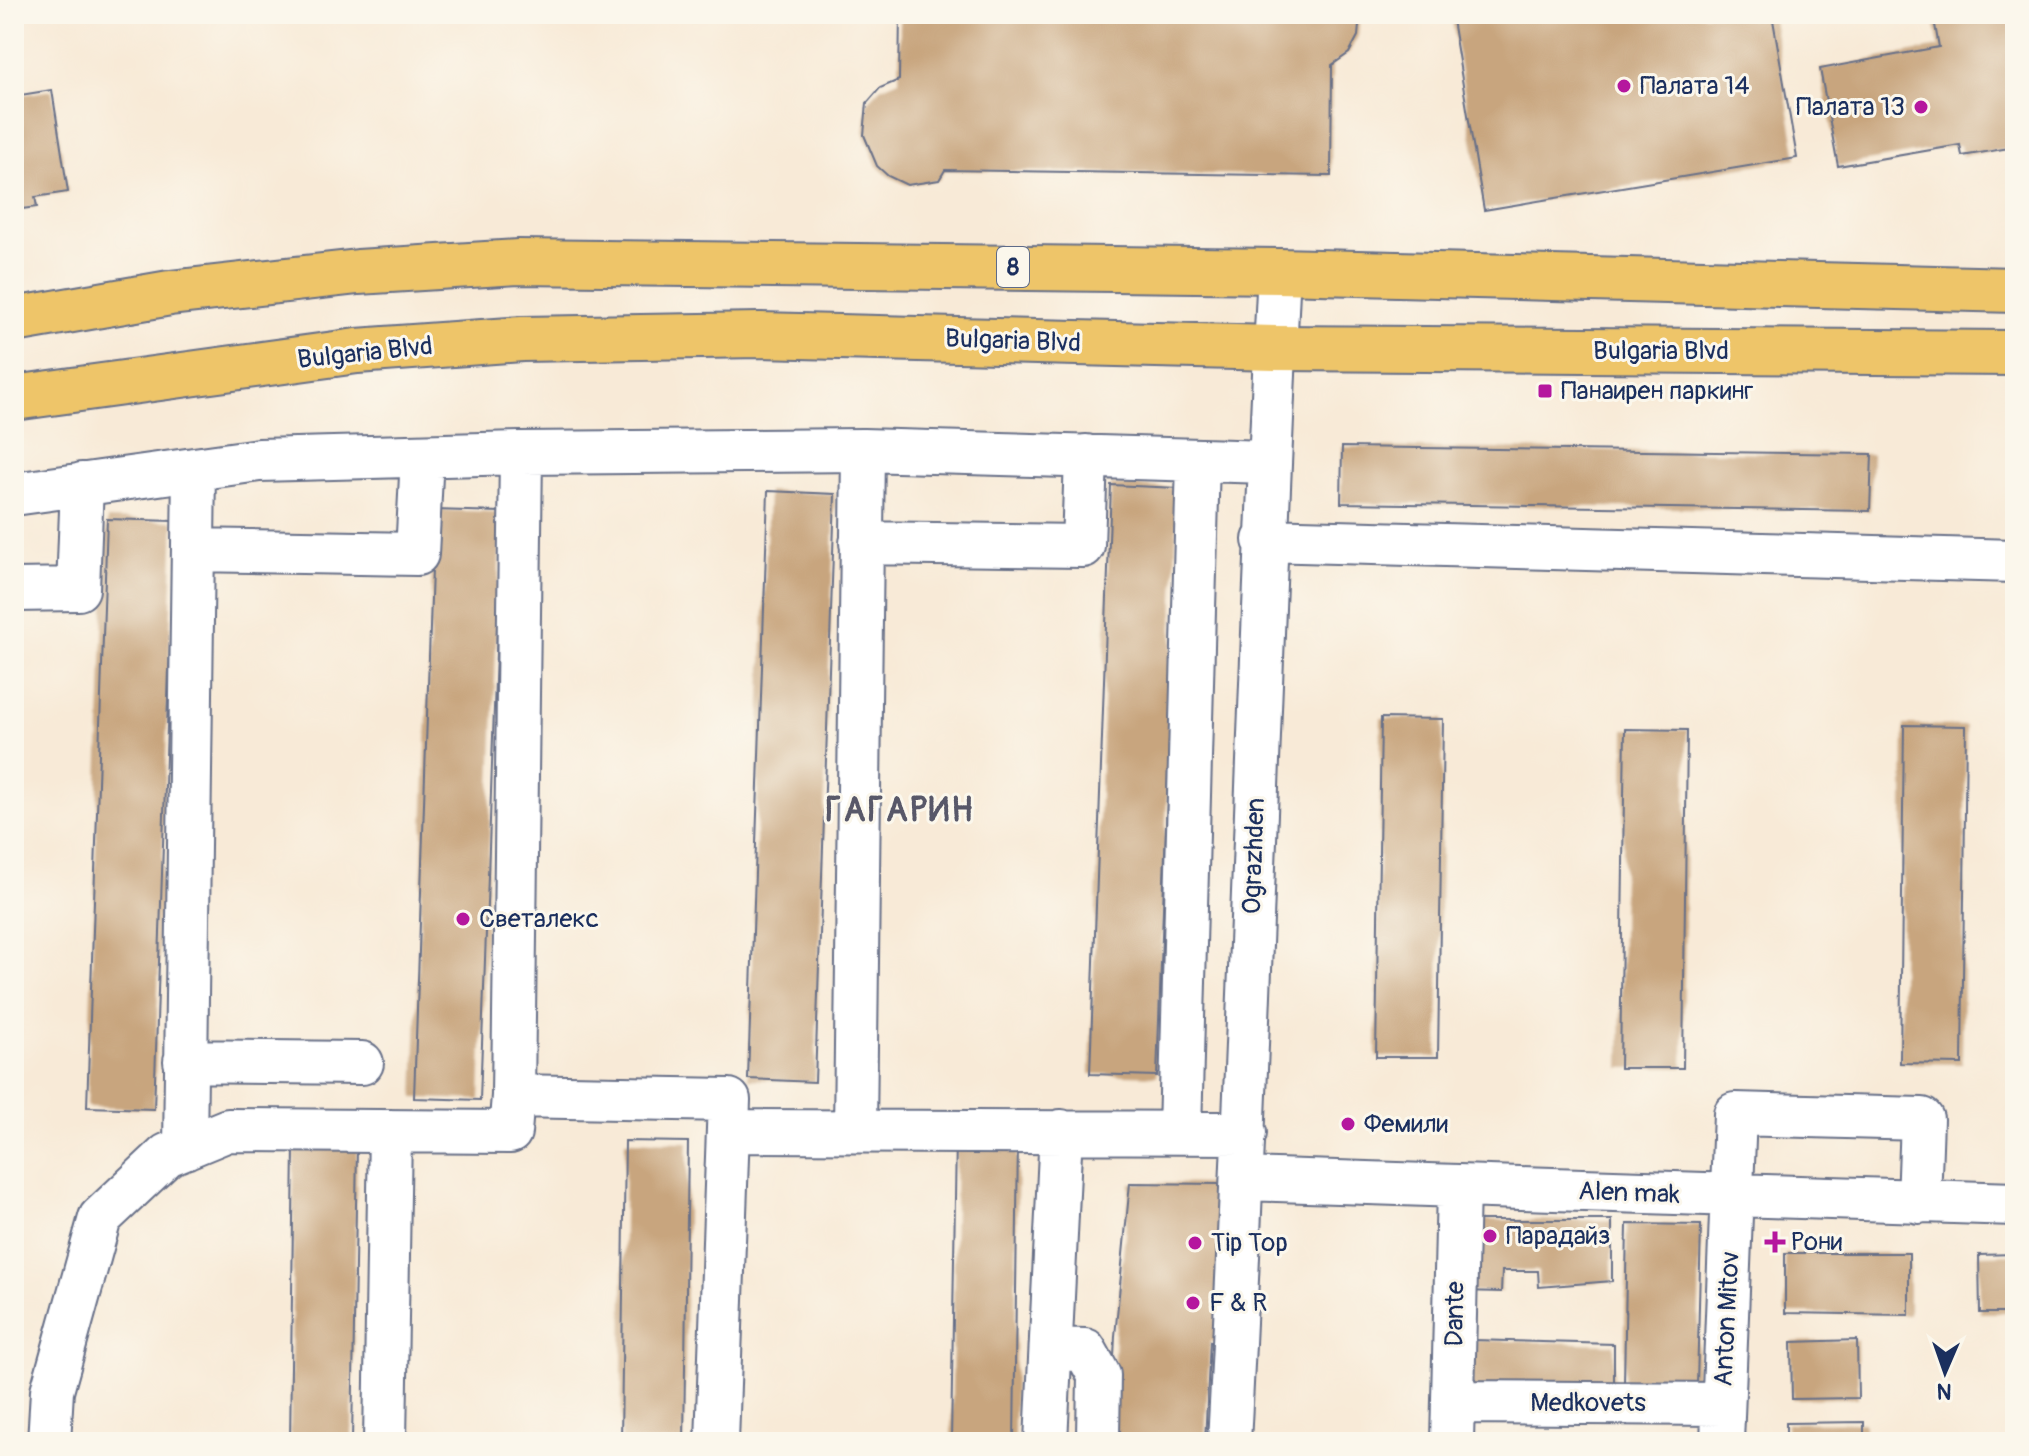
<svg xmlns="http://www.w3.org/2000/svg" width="2029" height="1456" viewBox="0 0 2029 1456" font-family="Pangolin,sans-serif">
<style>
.building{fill:#c8a57e}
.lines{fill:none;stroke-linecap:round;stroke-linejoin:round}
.minor-casing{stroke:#687088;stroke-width:46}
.major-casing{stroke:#687088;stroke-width:48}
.minor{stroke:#fff;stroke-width:42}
.major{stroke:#eec569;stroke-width:44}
.poi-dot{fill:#b5179e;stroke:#fbf7ec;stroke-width:3}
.labels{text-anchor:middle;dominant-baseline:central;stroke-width:6;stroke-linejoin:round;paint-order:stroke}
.shield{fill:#fbf7ec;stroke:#5e6b89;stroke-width:2}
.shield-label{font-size:24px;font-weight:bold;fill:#1b2f5e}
.poi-label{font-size:26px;fill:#1b2f5e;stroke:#fbf7ec;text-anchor:start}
.street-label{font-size:26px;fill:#1b2f5e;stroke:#fbf7ec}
.district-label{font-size:34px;font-weight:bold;letter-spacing:2px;fill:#585869;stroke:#fbf7ec}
</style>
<rect width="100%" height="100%" fill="#fbf7ec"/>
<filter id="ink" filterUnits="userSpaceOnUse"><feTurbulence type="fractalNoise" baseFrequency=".0125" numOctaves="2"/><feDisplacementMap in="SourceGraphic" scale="16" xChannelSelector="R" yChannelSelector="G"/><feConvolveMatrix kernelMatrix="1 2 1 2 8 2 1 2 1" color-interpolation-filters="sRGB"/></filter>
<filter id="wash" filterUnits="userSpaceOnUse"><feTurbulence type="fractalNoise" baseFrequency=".006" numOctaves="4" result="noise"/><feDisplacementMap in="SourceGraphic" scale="32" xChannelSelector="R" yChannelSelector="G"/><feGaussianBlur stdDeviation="1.8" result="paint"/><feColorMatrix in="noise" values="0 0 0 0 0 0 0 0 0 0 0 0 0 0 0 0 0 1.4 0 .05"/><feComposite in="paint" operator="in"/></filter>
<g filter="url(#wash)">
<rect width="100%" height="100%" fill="#f8ead7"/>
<g id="blocks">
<path class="building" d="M900,14H1360L1358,36L1349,53L1332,65L1331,176L945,170L939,180L907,185L888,176L877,166L864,135L867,103L880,88L899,80Z
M1451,14H1772L1797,158L1484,210Z
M1933,14H2015V147L1962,156L1960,145L1838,166L1820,69L1939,47Z
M52,90L68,192L35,197L37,207L14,210V96Z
M1342,447L1872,454L1870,511L1341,503Z
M1111,485L1178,488L1157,1076L1090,1074Z
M768,491L835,494L815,1082L748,1079Z
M434,510L501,512L480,1100L414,1098Z
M107,519L174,521L154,1109L87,1107Z
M1381,718L1443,719L1438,1057H1376Z
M1904,725L1966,726L1962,1064L1900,1063Z
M1625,729L1687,730L1683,1068H1620Z
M956,1138L1018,1139L1014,1442H951Z
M625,1141L688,1142L684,1442H621Z
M294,1146L357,1147L352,1442H290Z
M1130,1183L1221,1184L1218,1342L1210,1341L1205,1442H1110L1115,1336Z
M1463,1220H1612V1281L1539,1287L1538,1271H1502L1501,1292L1462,1291Z
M1627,1224L1701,1225L1697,1386L1624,1384Z
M1785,1253H1909V1315L1785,1313Z
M2015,1254V1313H1980L1979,1255Z
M1473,1340L1614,1344V1394L1471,1393Z
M1857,1340L1858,1398L1792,1399L1791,1342Z
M1864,1422V1442H1786V1423Z"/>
</g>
</g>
<g filter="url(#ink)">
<use href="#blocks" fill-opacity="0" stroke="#687088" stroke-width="2"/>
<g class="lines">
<g class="minor-casing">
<path id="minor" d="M14,494L259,460L521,453L863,450L1268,462
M1264,540L2015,561
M861,543L1083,546L1086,456
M193,550L417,554L422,456
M14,590L78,589L82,484
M185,1061L362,1063
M513,1096L521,453
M728,1131L1245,1133
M855,1131L863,450
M1180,1131L1198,460
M185,1148L194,469
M1243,1179L2015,1204
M1051,1349L1085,1350L1099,1375L1098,1436
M1453,1402L1723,1404
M49,1442L52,1391L100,1218L167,1155L228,1130L510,1132L513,1096L729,1100L717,1442
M385,1442L390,1131
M1046,1442L1061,1131
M1229,1442C1250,1052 1259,661 1279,271
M1452,1442L1458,1187
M1722,1442L1735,1114L1922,1119L1919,1202"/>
</g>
<g class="major-casing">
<path id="major" d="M14,320L170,293L358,272L518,262L1279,271L2015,290
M14,398L357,351L522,339L760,335L1275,348L2015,353"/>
</g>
<use href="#minor" class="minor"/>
<use href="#major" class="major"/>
</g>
</g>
<g class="poi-dot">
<circle cx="1624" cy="86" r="8"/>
<circle cx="1921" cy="107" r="8"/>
<rect x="1537" y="383" width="16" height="16" rx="4"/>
<circle cx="463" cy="919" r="8"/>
<circle cx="1348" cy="1124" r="8"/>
<circle cx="1490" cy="1236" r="8"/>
<path d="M1771 1230h8v8h8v8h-8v8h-8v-8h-8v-8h8z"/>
<circle cx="1195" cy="1243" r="8"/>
<circle cx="1193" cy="1303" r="8"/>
</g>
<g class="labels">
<rect class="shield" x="997" y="247" width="32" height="40" rx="6"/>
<g class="shield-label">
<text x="1013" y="267">8</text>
</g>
<g class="poi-label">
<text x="1640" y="86">Палата 14</text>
<text x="1905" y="107" text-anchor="end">Палата 13</text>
<text x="1561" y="391">Панаирен паркинг</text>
<text x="479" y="919">Светалекс</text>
<text x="1364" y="1124">Фемили</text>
<text x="1506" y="1236">Парадайз</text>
<text x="1791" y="1242">Рони</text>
<text x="1211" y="1243">Tip Top</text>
<text x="1209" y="1303">F &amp; R</text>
</g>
<g class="street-label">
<text transform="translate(1013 341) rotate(2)">Bulgaria Blvd</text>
<text x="1661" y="351">Bulgaria Blvd</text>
<text transform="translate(365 353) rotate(-6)">Bulgaria Blvd</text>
<text transform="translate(1254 856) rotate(-88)">Ograzhden</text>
<text transform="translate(1629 1193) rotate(2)">Alen mak</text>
<text transform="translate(1455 1314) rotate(-89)">Dante</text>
<text transform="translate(1727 1319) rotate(-87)">Anton Mitov</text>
<text x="1588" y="1403">Medkovets</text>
</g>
<g class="district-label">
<text x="900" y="810">ГАГАРИН</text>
</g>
</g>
<rect width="2029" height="1456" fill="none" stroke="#fbf7ec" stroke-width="48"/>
<g transform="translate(1945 1372) rotate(182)" stroke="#fbf7ec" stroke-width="6" paint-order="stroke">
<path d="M0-6L14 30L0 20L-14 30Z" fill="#1b2f5e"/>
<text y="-12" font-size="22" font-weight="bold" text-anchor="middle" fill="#1b2f5e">N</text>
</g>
</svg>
